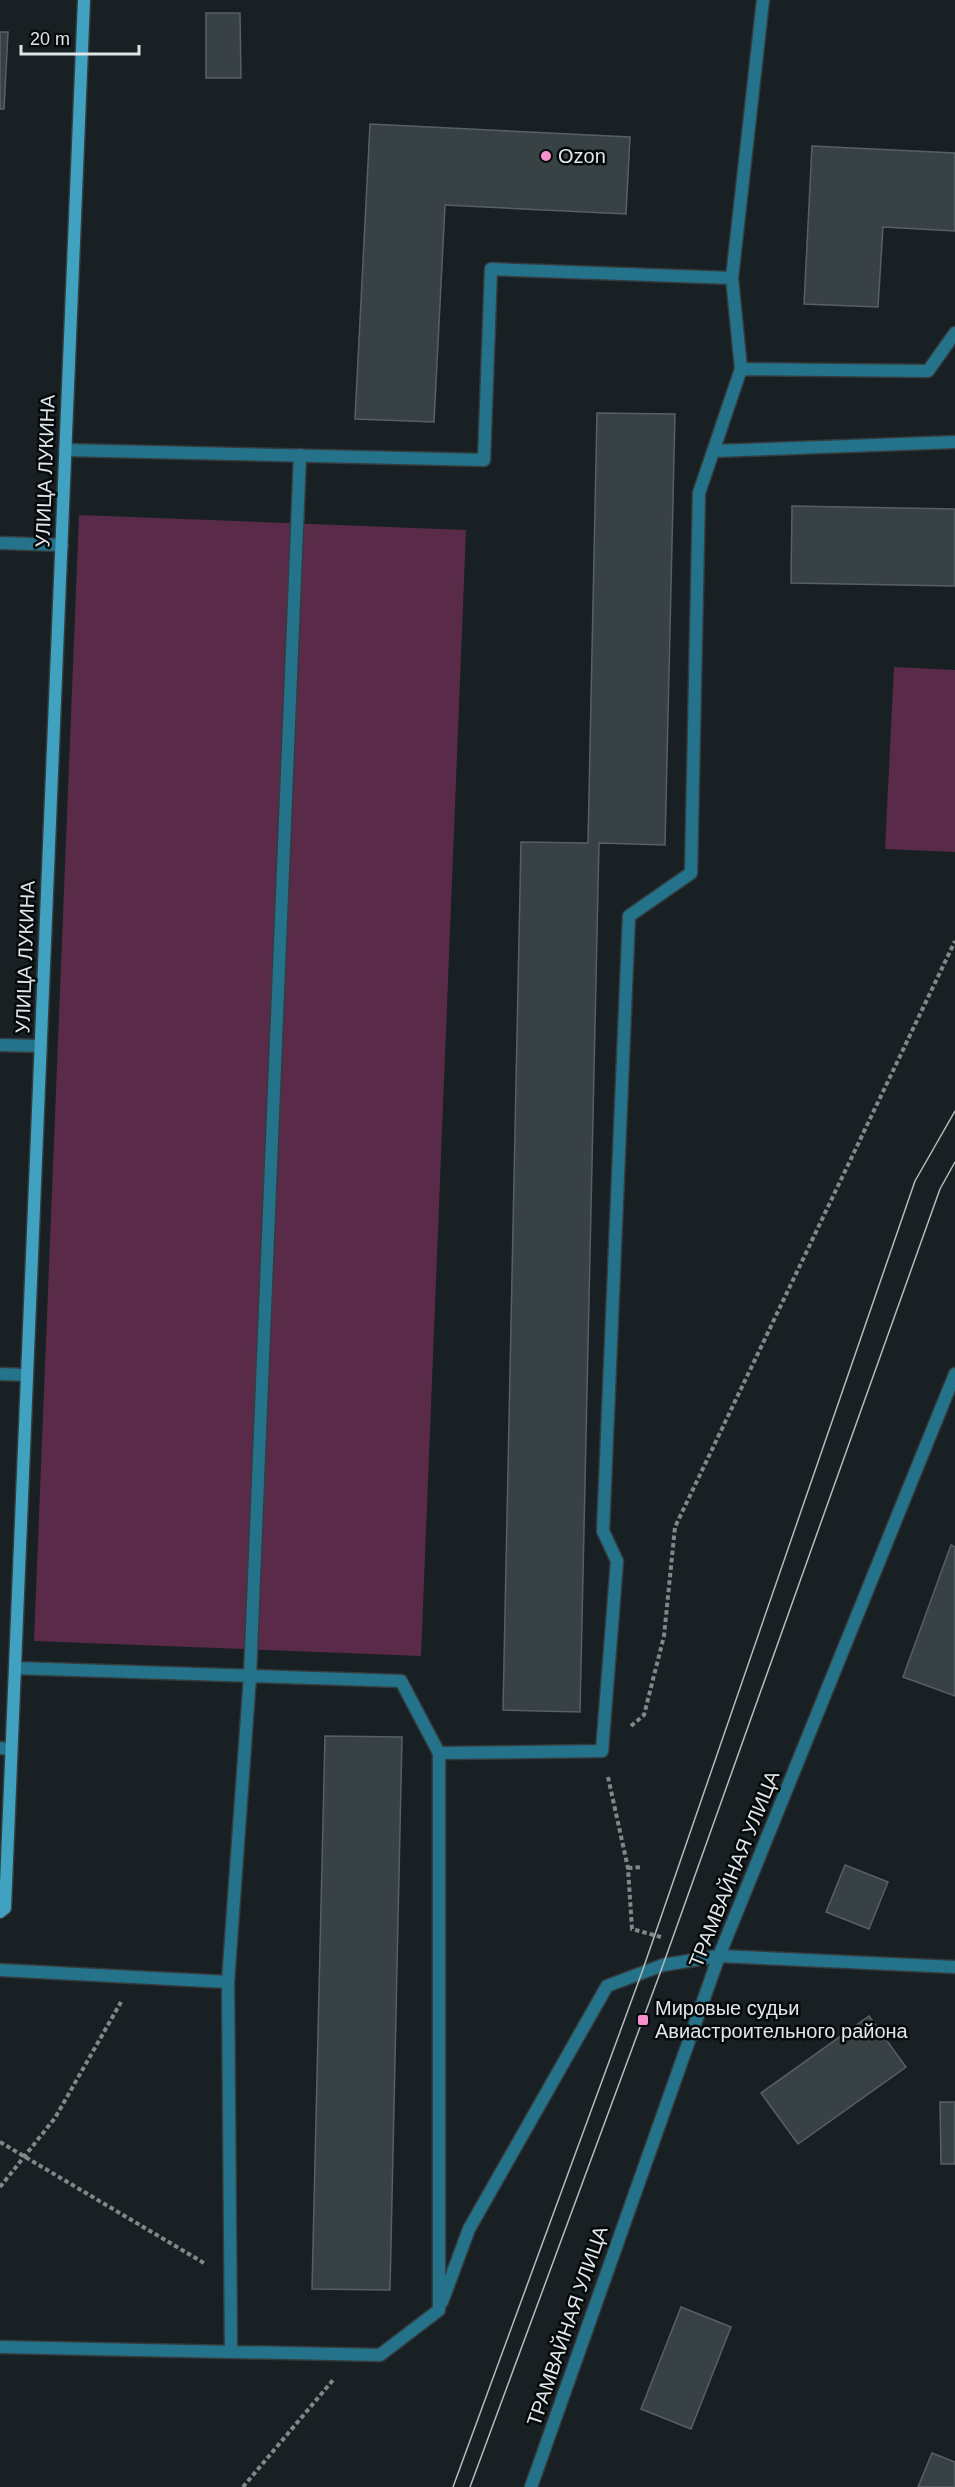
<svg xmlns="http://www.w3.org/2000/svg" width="955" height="2487" viewBox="0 0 955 2487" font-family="Helvetica,sans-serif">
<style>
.green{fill:#592b48}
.building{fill:#384144;stroke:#576165;stroke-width:1.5}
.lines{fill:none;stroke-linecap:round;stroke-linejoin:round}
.lane-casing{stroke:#343c3f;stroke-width:15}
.street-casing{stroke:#343c3f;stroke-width:15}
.secondary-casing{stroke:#343c3f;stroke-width:15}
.path{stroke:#81888b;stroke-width:4;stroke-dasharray:4.5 3;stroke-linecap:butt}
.lane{stroke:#25738b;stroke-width:12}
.street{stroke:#25738b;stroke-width:12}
.secondary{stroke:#40a1c0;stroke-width:12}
.tram{stroke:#b5bbbe;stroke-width:1.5}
.poi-dot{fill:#f690cf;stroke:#06090a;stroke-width:2}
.labels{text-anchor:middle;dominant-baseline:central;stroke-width:5;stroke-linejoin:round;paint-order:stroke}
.poi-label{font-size:20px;fill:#e0e6e8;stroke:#06090a;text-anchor:start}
.street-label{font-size:20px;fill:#e0e6e8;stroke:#06090a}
</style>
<rect width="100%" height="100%" fill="#182023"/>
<path class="green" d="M79,515L466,530L421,1656L34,1641Z
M894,667L955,670V852L885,849Z"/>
<path class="building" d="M206,13H240L241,78H206Z
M0,32H8L4,109H0Z
M370,124L630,137L626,214L445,205L434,422L355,419Z
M812,146L955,153V231L883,227L878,307L804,304Z
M597,413L675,414L665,845L599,843L580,1712L503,1710L521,842L588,843Z
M792,506L955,509V586L791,583Z
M951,1545L955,1547V1696L903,1677Z
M325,1736L402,1737L390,2290L312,2289Z
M845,1865L888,1882L869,1929L826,1912Z
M869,2016L906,2067L798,2144L761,2093Z
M940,2102H955V2164H941Z
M681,2307L731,2327L691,2429L641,2409Z
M932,2453L955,2462V2487H918Z"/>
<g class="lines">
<g class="lane-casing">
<path id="lane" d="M732,278L741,369L928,371L955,333
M65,450L484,460L491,269L732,278L763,0
M714,451L955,442
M0,543L62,545
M0,1045L40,1046
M0,1374L27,1375
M15,1668L401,1681L439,1753
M0,1748L11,1749
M0,1970L228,1982L231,2352
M228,1982L250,1676L300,455
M442,2302L469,2229L607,1986L663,1965L719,1956
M0,2347L380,2355L439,2310V1753L602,1751L617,1561L603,1531L629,916L691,873L699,493L741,369"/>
</g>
<g class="street-casing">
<path id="street" d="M719,1956L955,1967
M531,2487L719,1956L955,1374"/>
</g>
<g class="secondary-casing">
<path id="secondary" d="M0,1912L5,1908L84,0"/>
</g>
<path class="path" d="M631,1726L644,1715L664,1636L675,1527L955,941
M608,1777L628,1868L632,1929L661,1937
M628,1868L642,1867
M0,2142L204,2263
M0,2187L55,2118L121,2002
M243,2487L333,2380"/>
<use href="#lane" class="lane"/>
<use href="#street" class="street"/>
<use href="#secondary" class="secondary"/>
<path class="tram" d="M453,2487L642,1972L915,1181L955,1111
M470,2487L663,1965L940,1189L955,1162"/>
</g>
<g class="poi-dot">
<circle cx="546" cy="156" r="6"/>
<rect x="637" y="2014" width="12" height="12" rx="3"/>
</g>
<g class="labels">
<g class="poi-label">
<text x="558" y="156">Ozon</text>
<text x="655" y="2008">Мировые судьи<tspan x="655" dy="23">Авиастроительного района</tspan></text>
</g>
<g class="street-label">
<text transform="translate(45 471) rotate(-88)">УЛИЦА ЛУКИНА</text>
<text transform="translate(25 957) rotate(-88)">УЛИЦА ЛУКИНА</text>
<text transform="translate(734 1869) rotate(-68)">ТРАМВАЙНАЯ УЛИЦА</text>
<text transform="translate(567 2326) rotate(-71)">ТРАМВАЙНАЯ УЛИЦА</text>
</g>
</g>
<path d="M21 45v9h118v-9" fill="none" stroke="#e0e6e8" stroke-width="3"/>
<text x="30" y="45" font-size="18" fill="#e0e6e8" stroke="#06090a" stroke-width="4.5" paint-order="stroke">20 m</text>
</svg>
